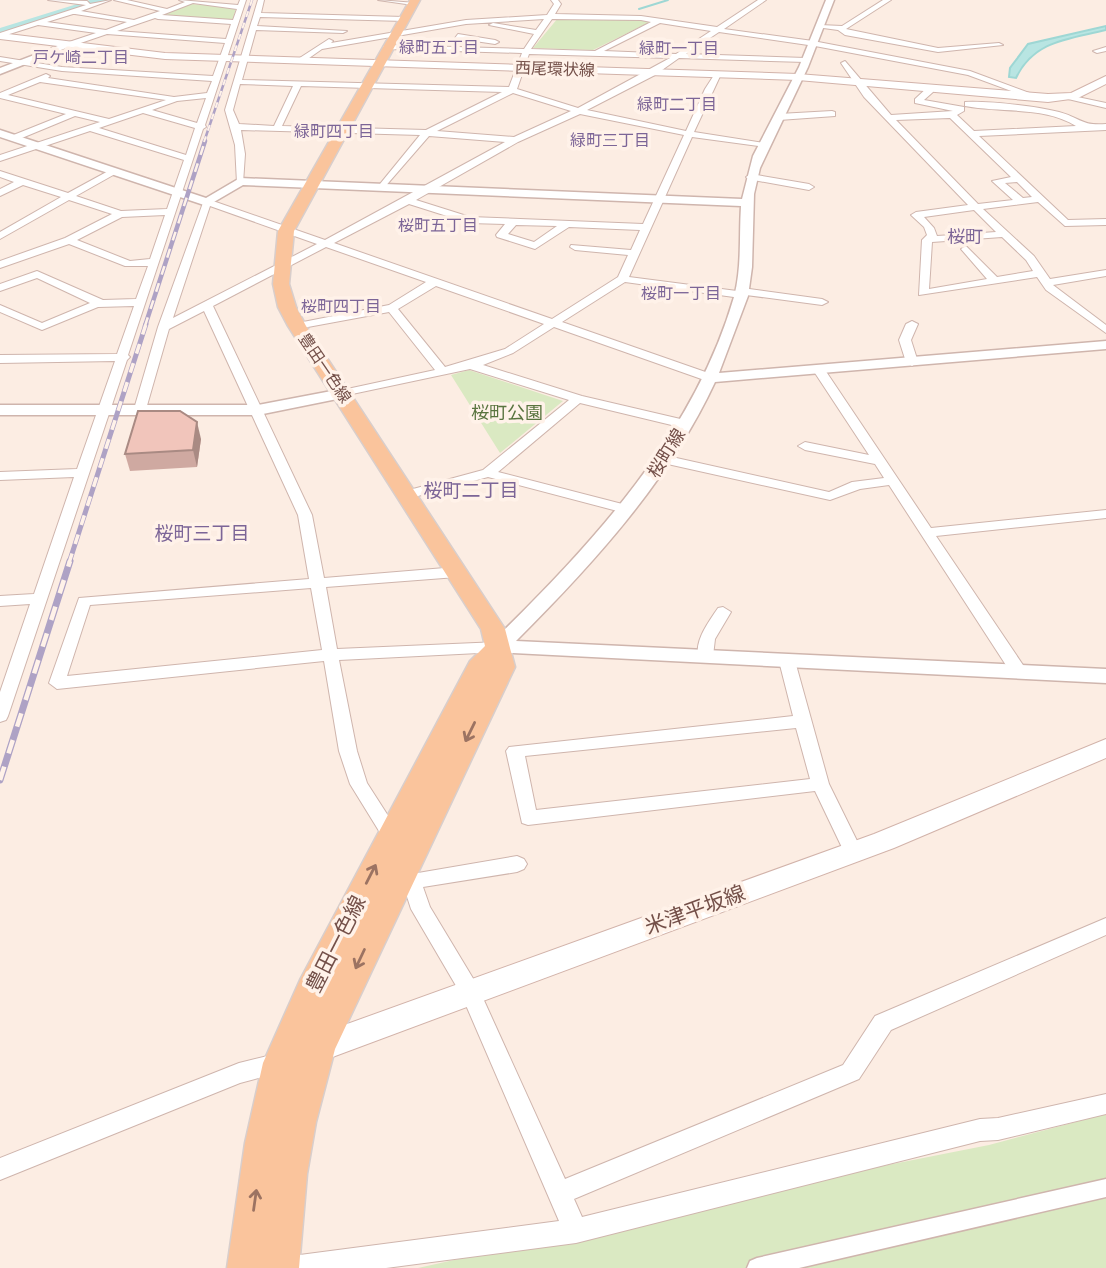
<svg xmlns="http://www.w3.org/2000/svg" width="1106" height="1268" viewBox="0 0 1106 1268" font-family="'Roboto Condensed','Noto Sans JP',sans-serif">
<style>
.green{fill:#dae9c2}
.water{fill:#b8e5e2;stroke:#9ed7d4;stroke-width:2}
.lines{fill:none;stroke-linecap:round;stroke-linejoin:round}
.stream{stroke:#9ed7d4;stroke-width:2}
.river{fill:#b8e5e2;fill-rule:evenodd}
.pedestrian-casing{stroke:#cfb5ad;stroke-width:3}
.minor-casing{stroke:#cfb5ad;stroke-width:2}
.tertiary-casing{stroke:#cfb5ad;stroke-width:3}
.secondary-casing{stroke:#d2b3aa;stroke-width:2}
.primary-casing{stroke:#d8cecc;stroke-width:3}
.pedestrian{fill:#fff;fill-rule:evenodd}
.minor{fill:#fff;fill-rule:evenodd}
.tertiary{fill:#fff;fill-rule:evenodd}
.secondary{fill:#fff;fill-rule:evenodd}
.primary{fill:#fac49c;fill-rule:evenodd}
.rail-far3-casing{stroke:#aea2c5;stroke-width:2.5}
.rail-far2-casing{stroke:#aea2c5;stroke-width:4.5}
.rail-far1-casing{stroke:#aea2c5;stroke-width:5}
.rail-casing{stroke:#aea2c5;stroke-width:7}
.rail-far3{stroke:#fff2e9;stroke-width:2;stroke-dasharray:6;stroke-linecap:butt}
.rail-far2{stroke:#fff2e9;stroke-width:2.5;stroke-dasharray:9;stroke-linecap:butt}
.rail-far1{stroke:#fff2e9;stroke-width:3.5;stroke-dasharray:10;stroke-linecap:butt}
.rail{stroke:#fff2e9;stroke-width:4.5;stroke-dasharray:14;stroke-linecap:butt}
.wall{fill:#cfa9a1}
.shaded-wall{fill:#a98a83}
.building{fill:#f1c5bb;stroke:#a98a83;stroke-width:2}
.oneway{stroke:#9c7362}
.labels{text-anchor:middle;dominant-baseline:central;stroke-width:7;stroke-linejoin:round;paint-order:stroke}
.far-neighbourhood-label{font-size:16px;fill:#7c6597;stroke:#fff2e9}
.far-street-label{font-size:16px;fill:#745049;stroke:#fff2e9}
.far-quarter-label{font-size:18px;fill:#7c6597;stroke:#fff2e9}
.park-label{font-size:18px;fill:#59743f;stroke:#fff2e9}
.street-label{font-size:18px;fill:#745049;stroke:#fff2e9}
.neighbourhood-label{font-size:19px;fill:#7c6597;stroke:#fff2e9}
.near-street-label{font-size:21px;fill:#745049;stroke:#fff2e9}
</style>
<rect width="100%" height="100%" fill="#fcede3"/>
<path class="green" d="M191,4L236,7L233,21L156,16Z
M558,18L638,20L650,22L593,50L533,48Z
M469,370L563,401L500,453L451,375Z
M1106,1114V1268H418L842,1174L989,1145Z"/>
<path class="water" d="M1106,26V30C1070,39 1034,40 1016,78L1009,77L1010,68L1028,44Z"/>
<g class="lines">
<path class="stream" d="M639,9L668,0"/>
<path class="river" d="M90,0H108L0,36V28Z"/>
<g class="pedestrian-casing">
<path id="pedestrian" d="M1106,1179V1197L799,1268H747L750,1261L757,1258Z"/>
</g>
<g class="minor-casing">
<path id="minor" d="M48,0L87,1L90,4L111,0L81,11L134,20L160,11L114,0H127L167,9L185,2L179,0L238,5L240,0H246L205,125L206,127L203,129L128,355L130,357L127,360L8,716L6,720L0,722V692L30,604L0,606V596L34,594L74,477L0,480V472L77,469L115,361L0,363V355L117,354L134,306L98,307L42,330L0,312V305L42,323L90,303L37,278L0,291V284L37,271L103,300L136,299L148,266H125L69,244L0,268V261L65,238L112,214L69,200L0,239V232L61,197L23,185L0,196V189L14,182L0,177V171L68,193L112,169L117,172L115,174L76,196L121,211L167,209L184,160L90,131L0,161V155L100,122L75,116L17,140H11V136L66,114L0,98V93L46,74L50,76L48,78L174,97L207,93L212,81L62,71L0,61V57L62,67L213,76L225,43L107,34L66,48L63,44L96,33L38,25L0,37V33L86,5ZM193,3L237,9L233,20L162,15ZM73,14H75L127,22L106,30L47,22ZM155,18L158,19L231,24L226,39L117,31ZM40,82L166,100L109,119L8,95ZM206,98L197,123L152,110L177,101ZM143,113L195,128L186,155L99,128ZM165,215L150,259L130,261L77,240L122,217Z
M258,0H264L261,13L404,17L408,19L404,21L260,17L257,26L347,31L343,33L256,30L242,80L509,87L522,53L387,49L383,47L387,45L524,49L534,34L489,25L493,23L536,30L544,19L466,24L322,49L302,63L295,61L329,39L333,41L331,43L466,20L547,15L554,4L551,0H558L561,4L555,14L641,16L717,27L758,0H766L724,29L813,41L970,71L1043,98L1036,100L968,75L815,46L719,32L686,54L805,58L809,60L805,62L679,58L655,75L587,110L686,131L705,89L716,72H722L694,132L770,144L766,147L692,137L629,277L737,291L742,288L822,299L828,302L822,305L746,295L741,298L625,282L562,322L714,375V381L710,382L554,327L513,353L483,365L582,396L689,421L690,424L684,428L580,403L498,472L630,506L632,509L630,512L625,513L488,477L407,499L402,498L400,495L402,492L483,470L569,400L470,369L338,397V391L435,370L389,312L297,329L291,326L293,324L389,305L426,282L326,247L213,306L312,515L324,578L457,567L464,572L457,577L326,587L337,649L499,642L507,647L499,652L339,660L357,751L367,783L403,839L401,844L394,846L387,844L350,784L339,751L324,661L57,689L49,683L79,598L309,579L298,515L204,311L169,329L146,409L140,413L134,409L158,327L204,200H210L325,240L505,142L429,136L383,189L380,188V184L420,135L241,130L245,154L243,183H237L235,145L225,110ZM552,19L641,20L651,22L595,51L531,49ZM660,23L711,31L676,54L604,51ZM529,54L670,58L578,108L517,89ZM240,84L293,86L274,126L239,124L233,110ZM301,86L502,92L426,130L282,126ZM513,93L571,111L514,137L437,131ZM580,114L684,135L643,224L470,217L416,200L518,142ZM409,204L469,223L505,224L496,235L497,237L535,249L569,227L640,230L631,250L571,245L570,247L575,250L628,255L618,277L552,319L334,243ZM210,206L317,244L173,318ZM516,225L557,226L534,242L508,234ZM436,286L544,324L505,349L445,367L398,309ZM311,588L322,650L67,676L90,605Z
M378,0L416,3L413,5Z
M883,0H891L846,29L938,48L999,43L1003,45L938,52L845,35L838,30L816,27L820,25L842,26Z
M458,34L495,40L499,42L495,44L455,38Z
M1106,47V51L1097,53L1093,51Z
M845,61L891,115L953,111L915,103V99L929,86L933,88V92L924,100L964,107V111L957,115L974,131L1076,126C1044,106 1001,113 965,106V102C990,101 1035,106 1059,112C1081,118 1081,126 1106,124V130L979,136L1068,220L1106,219V225L1065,226L1038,202L983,209L1034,256L1050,279L1106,270V276L1053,285L1106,325V333L1046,290L1037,277L919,295L922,240L927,235L924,227L911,215L916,212L968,205L864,97L841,63ZM950,118L1011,177L992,181L1013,200L978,204L896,120ZM1017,182L1032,197L1023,198L1005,183ZM974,210L996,232L937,236L934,228L924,217ZM1002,237L1026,260L1033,271L997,277L966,246L961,249L987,279L929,289L932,242Z
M1068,95L1106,103V108L1068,99Z
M832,111L835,112V116L779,120L775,117L779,114Z
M751,174L809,184L814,187L809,190L748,179L746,177Z
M912,321L918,324L911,340L918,362L912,366L906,362L899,340L906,324Z
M819,366L823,367L931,528L1106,510V518L936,536L1025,668L1027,672L1025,676H1013L889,485L860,489L830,500L663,463L656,459L663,455L829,492L852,482L884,478L875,464L805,450L798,446L805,442L869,455L813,370Z
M723,607L731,612L715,639L713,656L705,661L699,660C693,642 708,623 718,608Z
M787,656L795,661L829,784L863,853L861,858L854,860L847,858L815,791L528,825L522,823L506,751L509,747L793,716L779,661ZM796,728L810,779L536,810L525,756Z
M405,855L412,857L418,873L517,856L524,859L527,864L524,869L517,872L423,887L430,907L477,985L565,1179L843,1065L875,1016L1106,918V935L891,1030L859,1079L574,1199L582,1217L980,1119L998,1118L1106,1094V1114L998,1140L980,1141L576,1243L386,1268H280L283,1259L292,1256L559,1221L462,996L411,909L396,862L398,857Z
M280,1053L288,1056L291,1063L288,1070L240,1083L0,1180V1158L239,1063Z"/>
</g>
<g class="tertiary-casing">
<path id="tertiary" d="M826,0H834L808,67L760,168L754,194L752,267L748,296L719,373L1106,341V349L715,382C669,481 592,565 516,641L1106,669V683L492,652L489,647L492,642C592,544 694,435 734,297C742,267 739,236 741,206L243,185L207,206L0,137V130L206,198L240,178L742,199L753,156L799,67Z
M63,44L71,46L0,74V68Z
M342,389L350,394L347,397L258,415H0V405H258Z"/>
</g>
<g class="secondary-casing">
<path id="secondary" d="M0,33L165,53L798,74L1048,94L1071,93L1106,76V84L1078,98L1048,102L798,80L165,59L0,39Z
M1106,739V758L894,848L311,1065L300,1061L295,1051L300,1041L874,834Z"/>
</g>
<g class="primary-casing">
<path id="primary" d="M410,0H420L294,231L289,284L296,307L306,326L505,629L515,667L335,1049L316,1122L307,1174L299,1268H227L245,1143L263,1063L300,980L470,661L485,646L481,629L288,326L278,307L273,284L278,231Z"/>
</g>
<use href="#pedestrian" class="pedestrian"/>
<use href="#minor" class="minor"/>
<use href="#tertiary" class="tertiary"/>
<use href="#secondary" class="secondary"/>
<use href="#primary" class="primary"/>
<g class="rail-far3-casing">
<path id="rail-far3" d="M204,142L252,0"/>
</g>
<g class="rail-far2-casing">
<path id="rail-far2" d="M145,326L205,141"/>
</g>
<g class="rail-far1-casing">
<path id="rail-far1" d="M69,563L146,324"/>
</g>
<g class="rail-casing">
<path id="rail" d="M0,780L70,561"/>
</g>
<use href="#rail-far3" class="rail-far3"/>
<use href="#rail-far2" class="rail-far2"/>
<use href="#rail-far1" class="rail-far1"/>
<use href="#rail" class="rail"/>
</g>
<path class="wall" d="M201,439L197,467L130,471L125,454Z"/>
<path class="shaded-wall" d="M197,422L201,439L197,467L193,450Z"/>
<path class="building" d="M138,411H180L197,422L193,450L125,454Z"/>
<defs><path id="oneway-shaft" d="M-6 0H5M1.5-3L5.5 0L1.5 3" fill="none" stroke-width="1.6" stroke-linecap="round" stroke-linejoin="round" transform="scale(1.75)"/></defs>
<g class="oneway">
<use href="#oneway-shaft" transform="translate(470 732) rotate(116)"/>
<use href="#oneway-shaft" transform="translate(371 874) rotate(-63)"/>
<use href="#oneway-shaft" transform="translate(360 959) rotate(115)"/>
<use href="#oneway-shaft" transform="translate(255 1200) rotate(-82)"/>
</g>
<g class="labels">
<g class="far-neighbourhood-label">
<text x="439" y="47">緑町五丁目</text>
<text x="679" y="48">緑町一丁目</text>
<text x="81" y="57">戸ケ崎二丁目</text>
<text x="677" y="104">緑町二丁目</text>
<text x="334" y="131">緑町四丁目</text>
<text x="610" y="140">緑町三丁目</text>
<text x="438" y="225">桜町五丁目</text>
<text x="681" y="293">桜町一丁目</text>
<text x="341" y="306">桜町四丁目</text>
</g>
<g class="far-street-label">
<text transform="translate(555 69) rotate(2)">西尾環状線</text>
<text transform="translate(325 368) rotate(56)">豊田一色線</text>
</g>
<g class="far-quarter-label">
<text x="965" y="236">桜町</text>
</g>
<g class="park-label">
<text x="507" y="412">桜町公園</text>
</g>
<g class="street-label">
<text transform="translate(666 453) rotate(-58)">桜町線</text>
</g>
<g class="neighbourhood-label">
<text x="471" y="490">桜町二丁目</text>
<text x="202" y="533">桜町三丁目</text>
</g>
<g class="near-street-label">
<text transform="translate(695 910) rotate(-20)">米津平坂線</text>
<text transform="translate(336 944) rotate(-63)">豊田一色線</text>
</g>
</g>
</svg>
